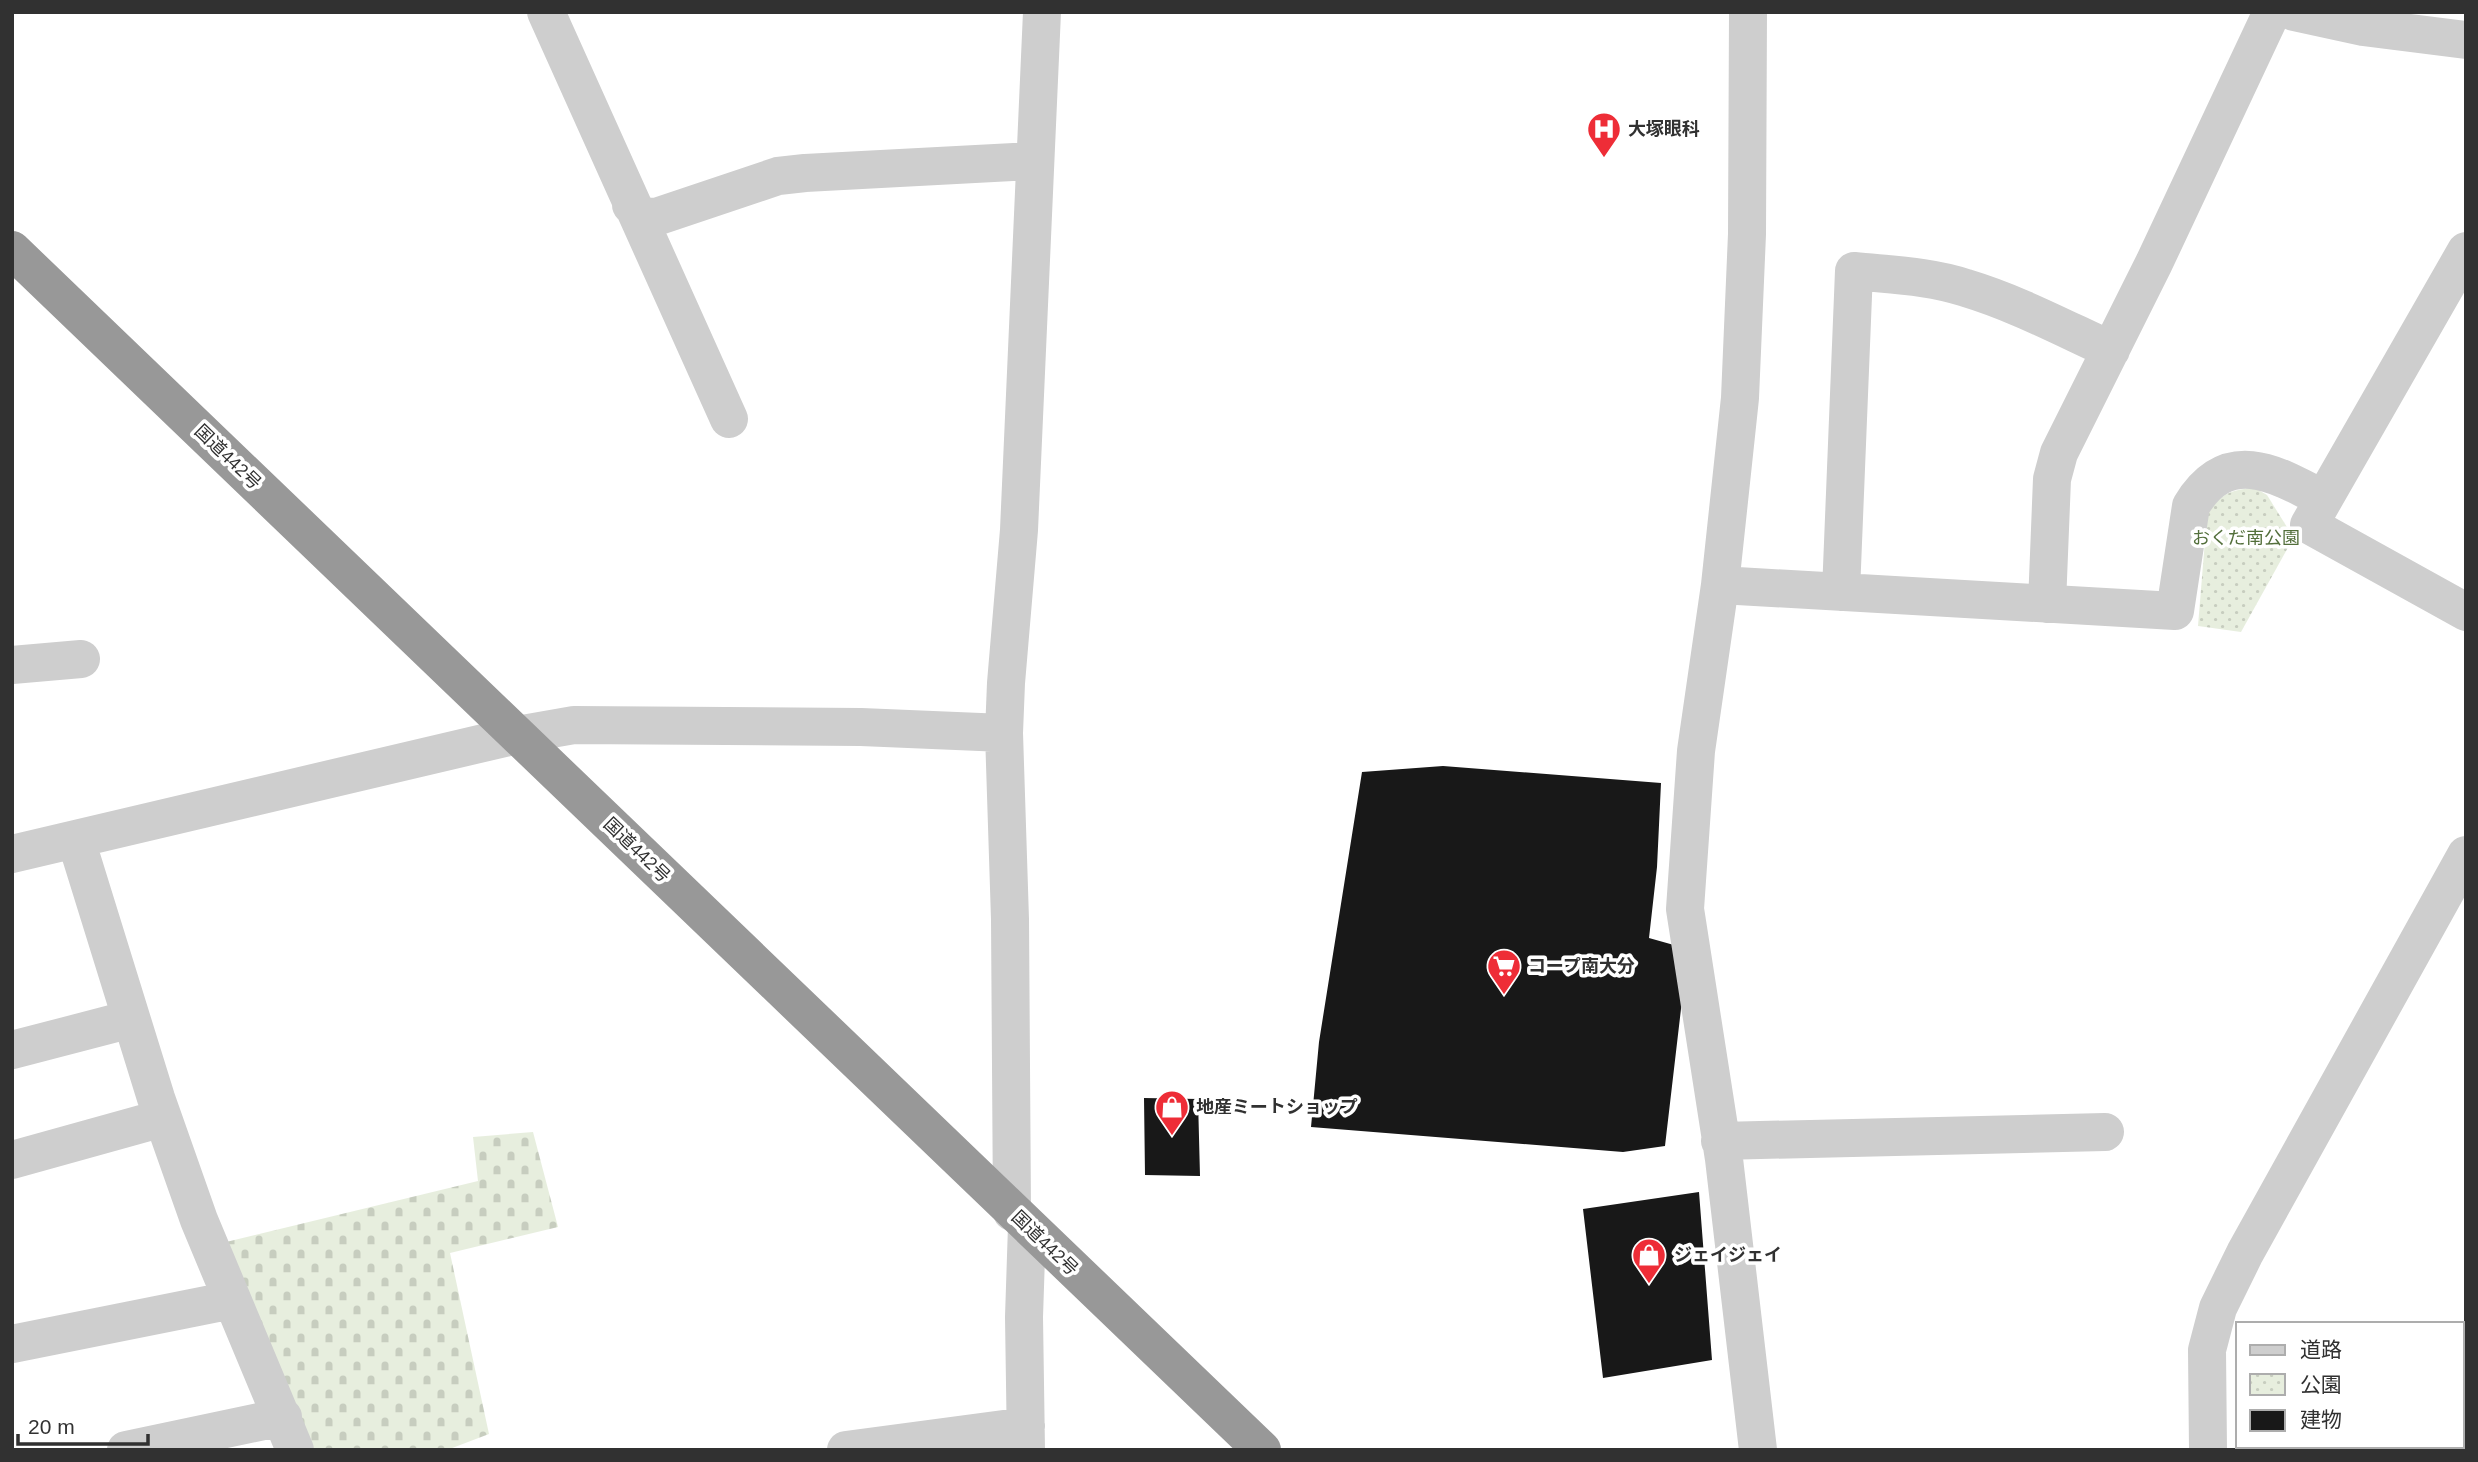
<svg xmlns="http://www.w3.org/2000/svg" width="2478" height="1462" viewBox="0 0 2478 1462" font-family="Arial,'Noto Sans JP',sans-serif">
<style>
.cemetery{fill:url(#cemetery-stones)}
.park{fill:url(#park-dots)}
.building{fill:#181818}
.lines{fill:none;stroke-linecap:round;stroke-linejoin:round}
.minor{stroke:#cecece;stroke-width:38}
.highway{stroke:#989898;stroke-width:38}
.labels{text-anchor:middle;dominant-baseline:central;stroke-width:7;stroke-linejoin:round;paint-order:stroke}
.poi-label{font-size:18px;font-weight:bold;fill:#313131;stroke:#fff;text-anchor:start}
.street-label{font-size:18px;fill:#313131;stroke:#fff}
.park-label{font-size:18px;fill:#536f3b;stroke:#fff}
</style>
<defs>
<pattern id="cemetery-stones" width="16" height="16" patternUnits="userSpaceOnUse" patternTransform="scale(1.75)"><rect width="16" height="16" fill="#e7eede"/><path d="M2 7V4a2 2 0 0 1 4 0v3zM10 15v-3a2 2 0 0 1 4 0v3z" fill="#c7cdbf"/></pattern>
<pattern id="park-dots" width="8" height="8" patternUnits="userSpaceOnUse" patternTransform="scale(1.75)"><rect width="8" height="8" fill="#e7eede"/><path d="M2 2h.1M6 6h.1" fill="none" stroke="#c7cdbf" stroke-width="1.8" stroke-linecap="round"/></pattern>
</defs>
<rect width="100%" height="100%" fill="#fff"/>
<path class="cemetery" d="M533,1132L558,1227L450,1253L489,1434L447,1450H306L222,1243L478,1181L473,1137Z"/>
<path class="park" d="M2255,488L2267,495L2290,532V544L2241,632L2198,626L2207,516C2217,495 2232,489 2255,488Z"/>
<path class="building" d="M1443,766L1661,783L1657,867L1649,938L1688,949L1665,1146L1623,1152L1311,1127L1319,1042L1362,772Z
M1144,1098L1198,1099L1200,1176L1145,1175Z
M1699,1192L1712,1360L1603,1378L1583,1209Z"/>
<g class="lines">
<path class="minor" d="M546,12L729,419
M1748,12L1747,234L1740,398L1720,585L1696,751L1685,909L1724,1159L1758,1450
M2294,12L2363,27L2466,40
M631,205L642,216L656,217L778,176L805,173L1034,161
M2466,251L2309,525L2466,612
M1720,585L2175,611L2191,506C2227,446 2275,473 2323,499
M1841,592L1854,271C1892,275 1930,276 1966,288C2016,303 2063,328 2111,350
M2047,604L2052,479L2059,453L2154,263L2272,12
M12,665L81,659
M1004,733L1010,919L1012,1212
M76,840L156,1098L199,1220L295,1450
M12,854L517,735L574,725L861,727L1004,733L1006,683L1019,530L1042,12
M12,1050L131,1019
M1720,1141L2105,1132
M12,1160L163,1118
M12,1344L232,1300
M126,1450L283,1417
M846,1450L1026,1426
M1026,1450L1024,1317L1027,1226
M2208,1450L2207,1350L2218,1308L2245,1253L2466,855"/>
<path class="highway" d="M12,250L1262,1450"/>
</g>
<defs>
<g id="hospital-pin" transform="scale(1.75)"><path d="M0 17L-7.5 6A9.5 9.5 0 1 1 7.5 6Z" fill="#ee2d37" stroke="#fff"/><path d="M-5-5h3v3.5h4V-5h3V5h-3V1.5h-4V5h-3Z" fill="#fff"/></g>
<g id="supermarket-pin" transform="scale(1.75)"><path d="M0 17L-7.5 6A9.5 9.5 0 1 1 7.5 6Z" fill="#ee2d37" stroke="#fff"/><path d="M-6-5.5h2.5l.6 2H6L4.5 2H-2.5L-4.4-4H-6ZM-1.5 3.2a1.3 1.3 0 1 0 .1 0ZM3 3.2a1.3 1.3 0 1 0 .1 0Z" fill="#fff"/></g>
<g id="shop-pin" transform="scale(1.75)"><path d="M0 17L-7.5 6A9.5 9.5 0 1 1 7.5 6Z" fill="#ee2d37" stroke="#fff"/><path d="M-5-2.5h2.3a2.7 3.5 0 0 1 5.4 0H5L5.5 6h-11ZM-1.5-2.5h3a1.5 2.3 0 0 0-3 0Z" fill="#fff"/></g>
</defs>
<g fill-rule="evenodd">
<use href="#hospital-pin" x="1604" y="129"/>
<use href="#supermarket-pin" x="1504" y="966"/>
<use href="#shop-pin" x="1172" y="1107"/>
<use href="#shop-pin" x="1649" y="1255"/>
</g>
<g class="labels">
<g class="poi-label">
<text x="1628" y="129">大塚眼科</text>
<text x="1528" y="966">コープ南大分</text>
<text x="1196" y="1107">地産ミートショップ</text>
<text x="1674" y="1255">ジェイジェイ</text>
</g>
<g class="street-label">
<text transform="translate(228 457) rotate(44)">国道442号</text>
<text transform="translate(637 850) rotate(44)">国道442号</text>
<text transform="translate(1045 1243) rotate(44)">国道442号</text>
</g>
<g class="park-label">
<text x="2246" y="538">おくだ南公園</text>
</g>
</g>
<rect width="2478" height="1462" fill="none" stroke="#313131" stroke-width="28"/>
<rect x="2236" y="1322" width="228" height="126" fill="#ffffff" stroke="#adadad" stroke-width="2"/>
<rect x="2250" y="1345" width="35" height="10" fill="#cecece" stroke="#adadad" stroke-width="2"/>
<text x="2300" y="1357" font-size="21" fill="#313131">道路</text>
<rect x="2250" y="1374" width="35" height="21" fill="url(#park-dots)" stroke="#adadad" stroke-width="2"/>
<text x="2300" y="1392" font-size="21" fill="#313131">公園</text>
<rect x="2250" y="1410" width="35" height="21" fill="#181818" stroke="#adadad" stroke-width="2"/>
<text x="2300" y="1427" font-size="21" fill="#313131">建物</text>
<path d="M18 1434v10h130v-10" fill="none" stroke="#313131" stroke-width="3.5"/>
<text x="28" y="1434" font-size="21" fill="#313131" stroke="#ffffff" stroke-width="5" paint-order="stroke">20 m</text>
</svg>
